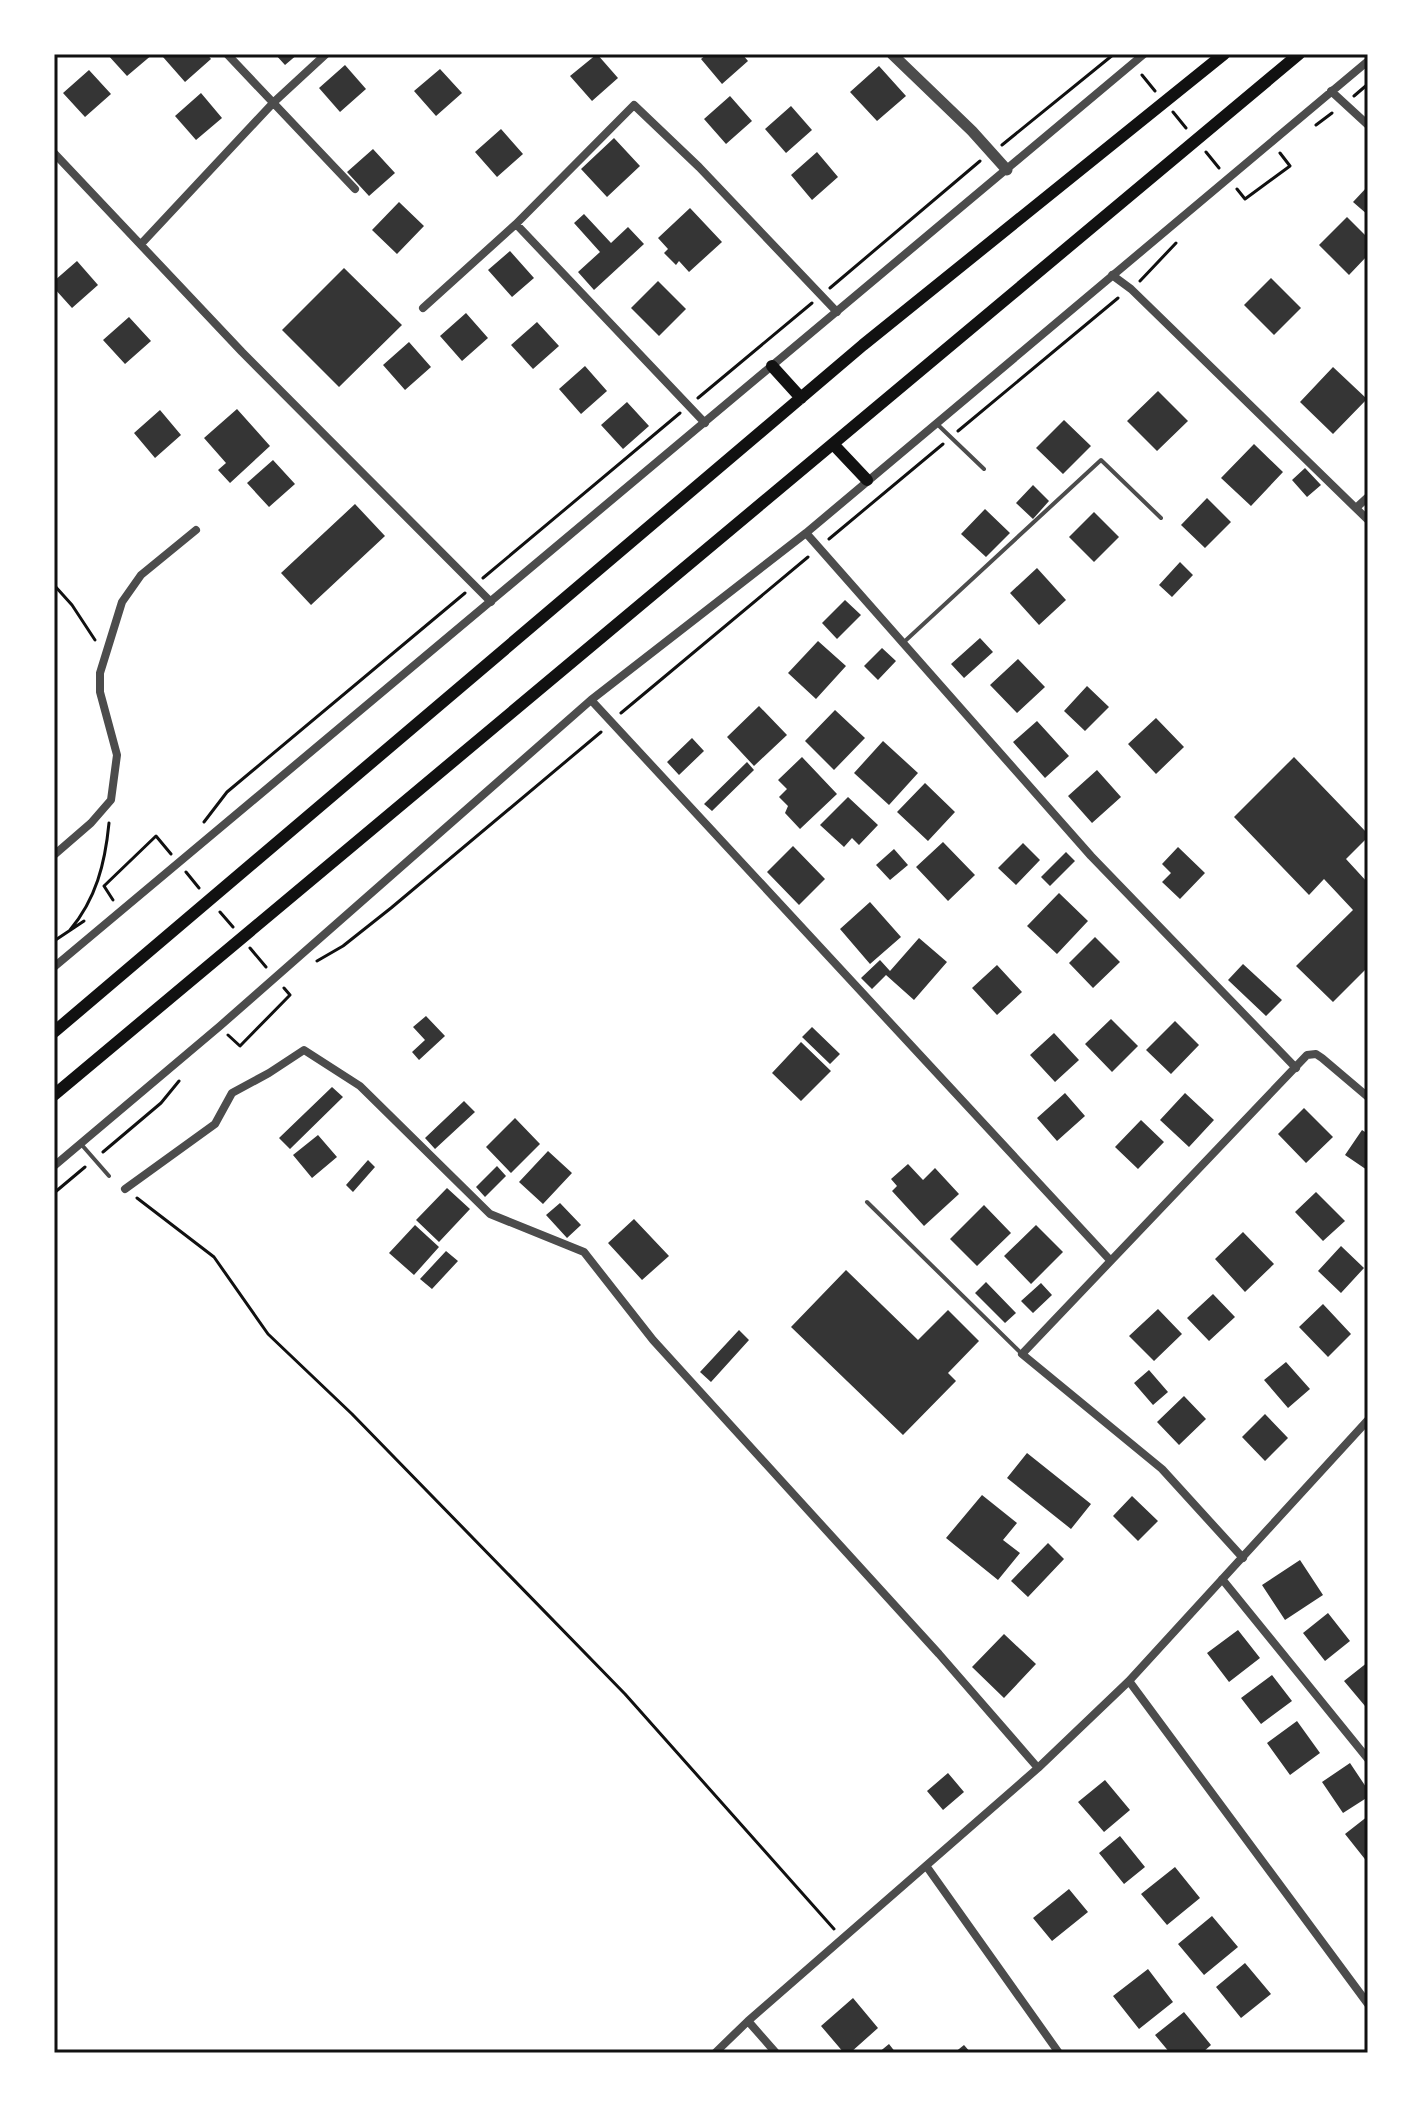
<svg xmlns="http://www.w3.org/2000/svg" width="1422" height="2107" viewBox="0 0 1422 2107" font-family="'DejaVu Sans',sans-serif">
<style>
.building{fill:#353535}
.lines{fill:none;stroke-linecap:round;stroke-linejoin:round}
.path{stroke:#111;stroke-width:3}
.service{stroke:#4c4c4c;stroke-width:4}
.minor{stroke:#4c4c4c;stroke-width:8}
.tertiary{stroke:#4c4c4c;stroke-width:11}
.secondary{stroke:#111;stroke-width:12}
.neatline{fill:none;stroke:#111;stroke-width:3}
</style>
<rect width="100%" height="100%" fill="#fff"/>
<path class="building" d="M107,54H153L127,76Z
M167,54H207L211,59L185,82L163,57Z
M275,54H298L285,65Z
M597,54L618,78L592,101L570,76Z
M707,54H742L748,61L722,84L701,59Z
M345,65L366,89L340,112L319,88Z
M879,66L906,96L877,121L850,92Z
M440,69L462,93L436,116L414,91Z
M89,70L111,94L85,117L63,93Z
M201,93L222,118L196,140L175,116Z
M730,96L752,121L726,144L704,119Z
M791,106L812,130L786,153L765,129Z
M501,129L523,154L497,177L475,152Z
M614,138L640,166L607,197L581,169Z
M373,149L395,173L369,196L347,172Z
M817,152L838,177L812,200L791,175Z
M1368,186V215L1353,202Z
M399,202L424,226L397,254L372,230Z
M690,208L722,242L689,272L679,261L676,265L664,253L668,249L658,238Z
M584,214L611,243L628,227L644,244L594,290L578,272L600,252L574,223Z
M1347,217L1368,238V255L1349,275L1319,245Z
M510,251L534,278L512,297L488,270Z
M77,261L98,285L72,308L54,288V281Z
M344,268L402,325L339,387L282,330Z
M1271,278L1301,308L1274,335L1244,305Z
M658,281L686,309L659,336L631,308Z
M466,313L488,338L462,361L440,336Z
M129,317L151,341L125,364L103,340Z
M537,322L559,346L533,369L511,345Z
M409,342L431,367L405,390L383,365Z
M585,366L607,391L581,414L559,389Z
M1333,367L1367,399L1333,434L1300,402Z
M1158,391L1188,421L1157,451L1127,421Z
M627,402L649,426L623,449L601,425Z
M237,409L270,446L230,483L218,470L226,463L204,438Z
M160,410L181,435L155,458L134,433Z
M1064,420L1091,446L1063,474L1036,448Z
M1254,444L1283,472L1251,506L1221,478Z
M273,460L295,484L269,507L247,483Z
M1305,468L1321,485L1307,497L1292,480Z
M1033,485L1049,501L1033,519L1016,503Z
M1207,498L1231,522L1205,548L1181,525Z
M355,504L385,536L311,605L281,573Z
M985,509L1010,533L986,557L961,534Z
M1094,512L1119,537L1094,562L1069,537Z
M1180,562L1193,575L1172,597L1159,585Z
M1037,568L1066,600L1039,625L1010,593Z
M845,600L861,615L837,639L822,623Z
M980,638L993,652L964,678L951,664Z
M818,641L846,666L816,699L788,673Z
M882,648L896,661L878,680L864,666Z
M1018,659L1045,687L1017,713L990,685Z
M1087,686L1109,707L1085,731L1064,711Z
M759,706L787,735L754,766L727,737Z
M835,710L865,738L834,770L805,741Z
M1156,718L1184,747L1156,774L1128,744Z
M1037,721L1069,756L1045,778L1013,742Z
M692,738L704,751L679,775L667,762Z
M883,741L918,773L889,805L854,773Z
M802,757L837,794L800,829L785,813L788,806L779,797L787,789L778,780Z
M1294,757L1368,834V837L1346,859L1368,883V967L1333,1002L1296,966L1353,910L1324,879L1309,895L1234,817Z
M747,762L754,770L712,811L704,804Z
M1097,770L1121,797L1092,823L1068,796Z
M925,783L955,812L928,841L897,812Z
M848,797L878,825L859,845L852,838L844,847L820,825Z
M943,842L975,875L948,901L916,867Z
M1023,843L1040,860L1016,885L998,868Z
M793,846L825,879L799,905L767,872Z
M1178,847L1205,873L1180,899L1162,882L1171,873L1162,864Z
M894,849L908,865L890,880L876,865Z
M1066,852L1075,861L1050,886L1041,877Z
M1059,893L1088,921L1057,954L1027,926Z
M870,902L901,937L870,964L840,929Z
M1095,937L1120,962L1093,988L1069,963Z
M919,938L947,962L914,1000L886,975L872,989L861,978L880,960L890,971Z
M1243,964L1282,1000L1266,1016L1228,980Z
M997,965L1022,992L997,1015L972,988Z
M426,1016L445,1036L419,1060L412,1052L425,1040L413,1027Z
M1111,1019L1138,1046L1112,1072L1085,1044Z
M1175,1021L1199,1045L1171,1074L1146,1050Z
M812,1027L840,1054L830,1064L802,1037Z
M1054,1033L1079,1060L1055,1082L1030,1055Z
M801,1042L831,1071L801,1101L772,1073Z
M332,1087L343,1097L290,1149L279,1138Z
M1065,1093L1085,1116L1057,1141L1037,1118Z
M1185,1093L1214,1120L1189,1147L1160,1120Z
M464,1101L475,1112L435,1149L425,1138Z
M1304,1108L1333,1137L1306,1163L1278,1134Z
M515,1118L540,1144L511,1173L486,1147Z
M1141,1120L1164,1142L1138,1169L1115,1147Z
M1362,1130L1368,1134L1367,1170L1345,1155Z
M318,1135L337,1157L312,1178L293,1155Z
M548,1151L572,1173L543,1204L519,1182Z
M368,1160L375,1167L353,1192L346,1185Z
M908,1164L923,1180L935,1168L959,1194L924,1226L892,1191L897,1186L891,1179Z
M497,1166L506,1176L485,1197L476,1187Z
M447,1188L470,1209L439,1242L416,1220Z
M1316,1192L1345,1221L1323,1241L1295,1212Z
M560,1203L581,1225L567,1238L546,1215Z
M984,1205L1011,1233L977,1266L950,1239Z
M634,1219L669,1256L642,1280L608,1243Z
M415,1225L439,1247L414,1275L389,1253Z
M1036,1225L1063,1252L1031,1284L1004,1256Z
M1243,1232L1274,1264L1245,1292L1215,1259Z
M1341,1246L1364,1268L1341,1293L1318,1271Z
M446,1251L458,1261L432,1289L420,1279Z
M846,1270L918,1340L948,1310L979,1341L948,1373L956,1381L903,1435L791,1327Z
M986,1282L1016,1313L1005,1323L975,1293Z
M1041,1283L1052,1295L1033,1313L1021,1301Z
M1213,1294L1235,1317L1209,1341L1187,1318Z
M1323,1304L1351,1334L1328,1357L1299,1327Z
M1158,1309L1182,1334L1154,1361L1129,1336Z
M739,1330L749,1340L711,1382L700,1372Z
M1286,1362L1310,1389L1288,1408L1264,1380Z
M1149,1370L1168,1392L1153,1405L1134,1383Z
M1184,1396L1206,1419L1179,1445L1157,1422Z
M1265,1414L1288,1438L1265,1461L1242,1437Z
M1027,1453L1091,1504L1071,1529L1007,1478Z
M982,1495L1017,1523L1003,1540L1020,1553L998,1580L946,1538Z
M1132,1496L1158,1521L1138,1541L1113,1516Z
M1048,1543L1064,1559L1028,1597L1011,1581Z
M1300,1560L1323,1595L1285,1620L1262,1585Z
M1328,1613L1350,1641L1325,1661L1303,1633Z
M1238,1630L1260,1658L1229,1682L1207,1653Z
M1004,1634L1036,1664L1004,1698L972,1667Z
M1368,1662V1704L1365,1706L1344,1681Z
M1272,1675L1292,1701L1261,1724L1241,1698Z
M1297,1721L1320,1753L1290,1775L1267,1743Z
M1350,1763L1368,1790V1797L1343,1813L1322,1782Z
M948,1773L964,1792L943,1810L927,1791Z
M1105,1780L1130,1810L1104,1832L1078,1802Z
M1368,1816V1863L1345,1834Z
M1120,1836L1145,1867L1124,1884L1099,1853Z
M1175,1867L1200,1898L1167,1925L1141,1894Z
M1069,1889L1088,1912L1052,1941L1033,1918Z
M1212,1916L1238,1947L1204,1975L1178,1944Z
M1245,1963L1271,1994L1241,2018L1216,1987Z
M1148,1969L1173,2002L1139,2029L1113,1996Z
M853,1998L878,2028L850,2053H844L821,2026Z
M1184,2012L1211,2045L1202,2053H1170L1155,2035Z
M889,2044L896,2053H878Z
M964,2045L971,2053H954Z"/>
<g class="lines">
<path class="path" d="M1142,75L1155,91
M1354,96L1368,84
M1173,112L1186,128
M1316,125L1332,113
M1002,145L1114,54
M1206,152L1219,168
M1237,189L1245,199L1290,166L1280,153
M1140,281L1176,243
M830,288L980,161
M698,398L812,303
M958,431L1118,298
M829,539L943,444
M483,578L680,413
M54,585L72,605L95,640
M621,713L808,557
M204,822L227,792L465,593
M186,872L199,888
M113,900L104,886L156,836L171,854
M220,912L233,927
M70,930C96,899 105,864 109,823
M54,941L84,921
M250,948L266,967
M317,961L343,946L391,908L601,732
M228,1035L240,1046L290,995L284,988
M103,1152L161,1103L179,1081
M54,1193L85,1167
M137,1198L214,1257L268,1334L352,1414L625,1694L834,1929"/>
<path class="service" d="M937,424L984,469
M904,642L1101,460L1161,518
M81,1144L109,1176
M867,1202L1022,1354"/>
<path class="minor" d="M227,54L355,189
M1331,91L1368,125
M54,153L242,352L491,602
M516,224L705,423
M142,243L274,102L326,54
M1112,275L1131,289L1368,520
M423,308L516,224L634,105L699,167L837,312
M1356,508L1368,497
M806,533L1091,856L1296,1068
M591,700L1110,1260
M54,855L91,823L111,800L117,755L100,692V673L122,602L141,575L196,530
M54,967L1144,54
M54,1166L220,1026L591,700L806,533L1368,61
M125,1189L215,1124L232,1093L269,1073L304,1050L360,1086L490,1214L584,1252L653,1340L939,1654L1038,1768
M1243,1558L1162,1469L1022,1354L1307,1055L1316,1054L1322,1058L1368,1097
M1222,1579L1368,1759
M1129,1681L1368,2004
M927,1867L1059,2053
M748,2021L776,2053
M715,2053L748,2021L1038,1768L1129,1681L1368,1420"/>
<path class="tertiary" d="M892,54L972,131L1007,170"/>
<path class="secondary" d="M772,366L801,398
M833,444L867,480
M54,1032L863,345L1224,54
M54,1095L1299,54"/>
</g>
<rect width="1422" height="2107" fill="none" stroke="#ffffff" stroke-width="112"/>
<rect x="56" y="56" width="1310" height="1995" class="neatline"/>
</svg>
